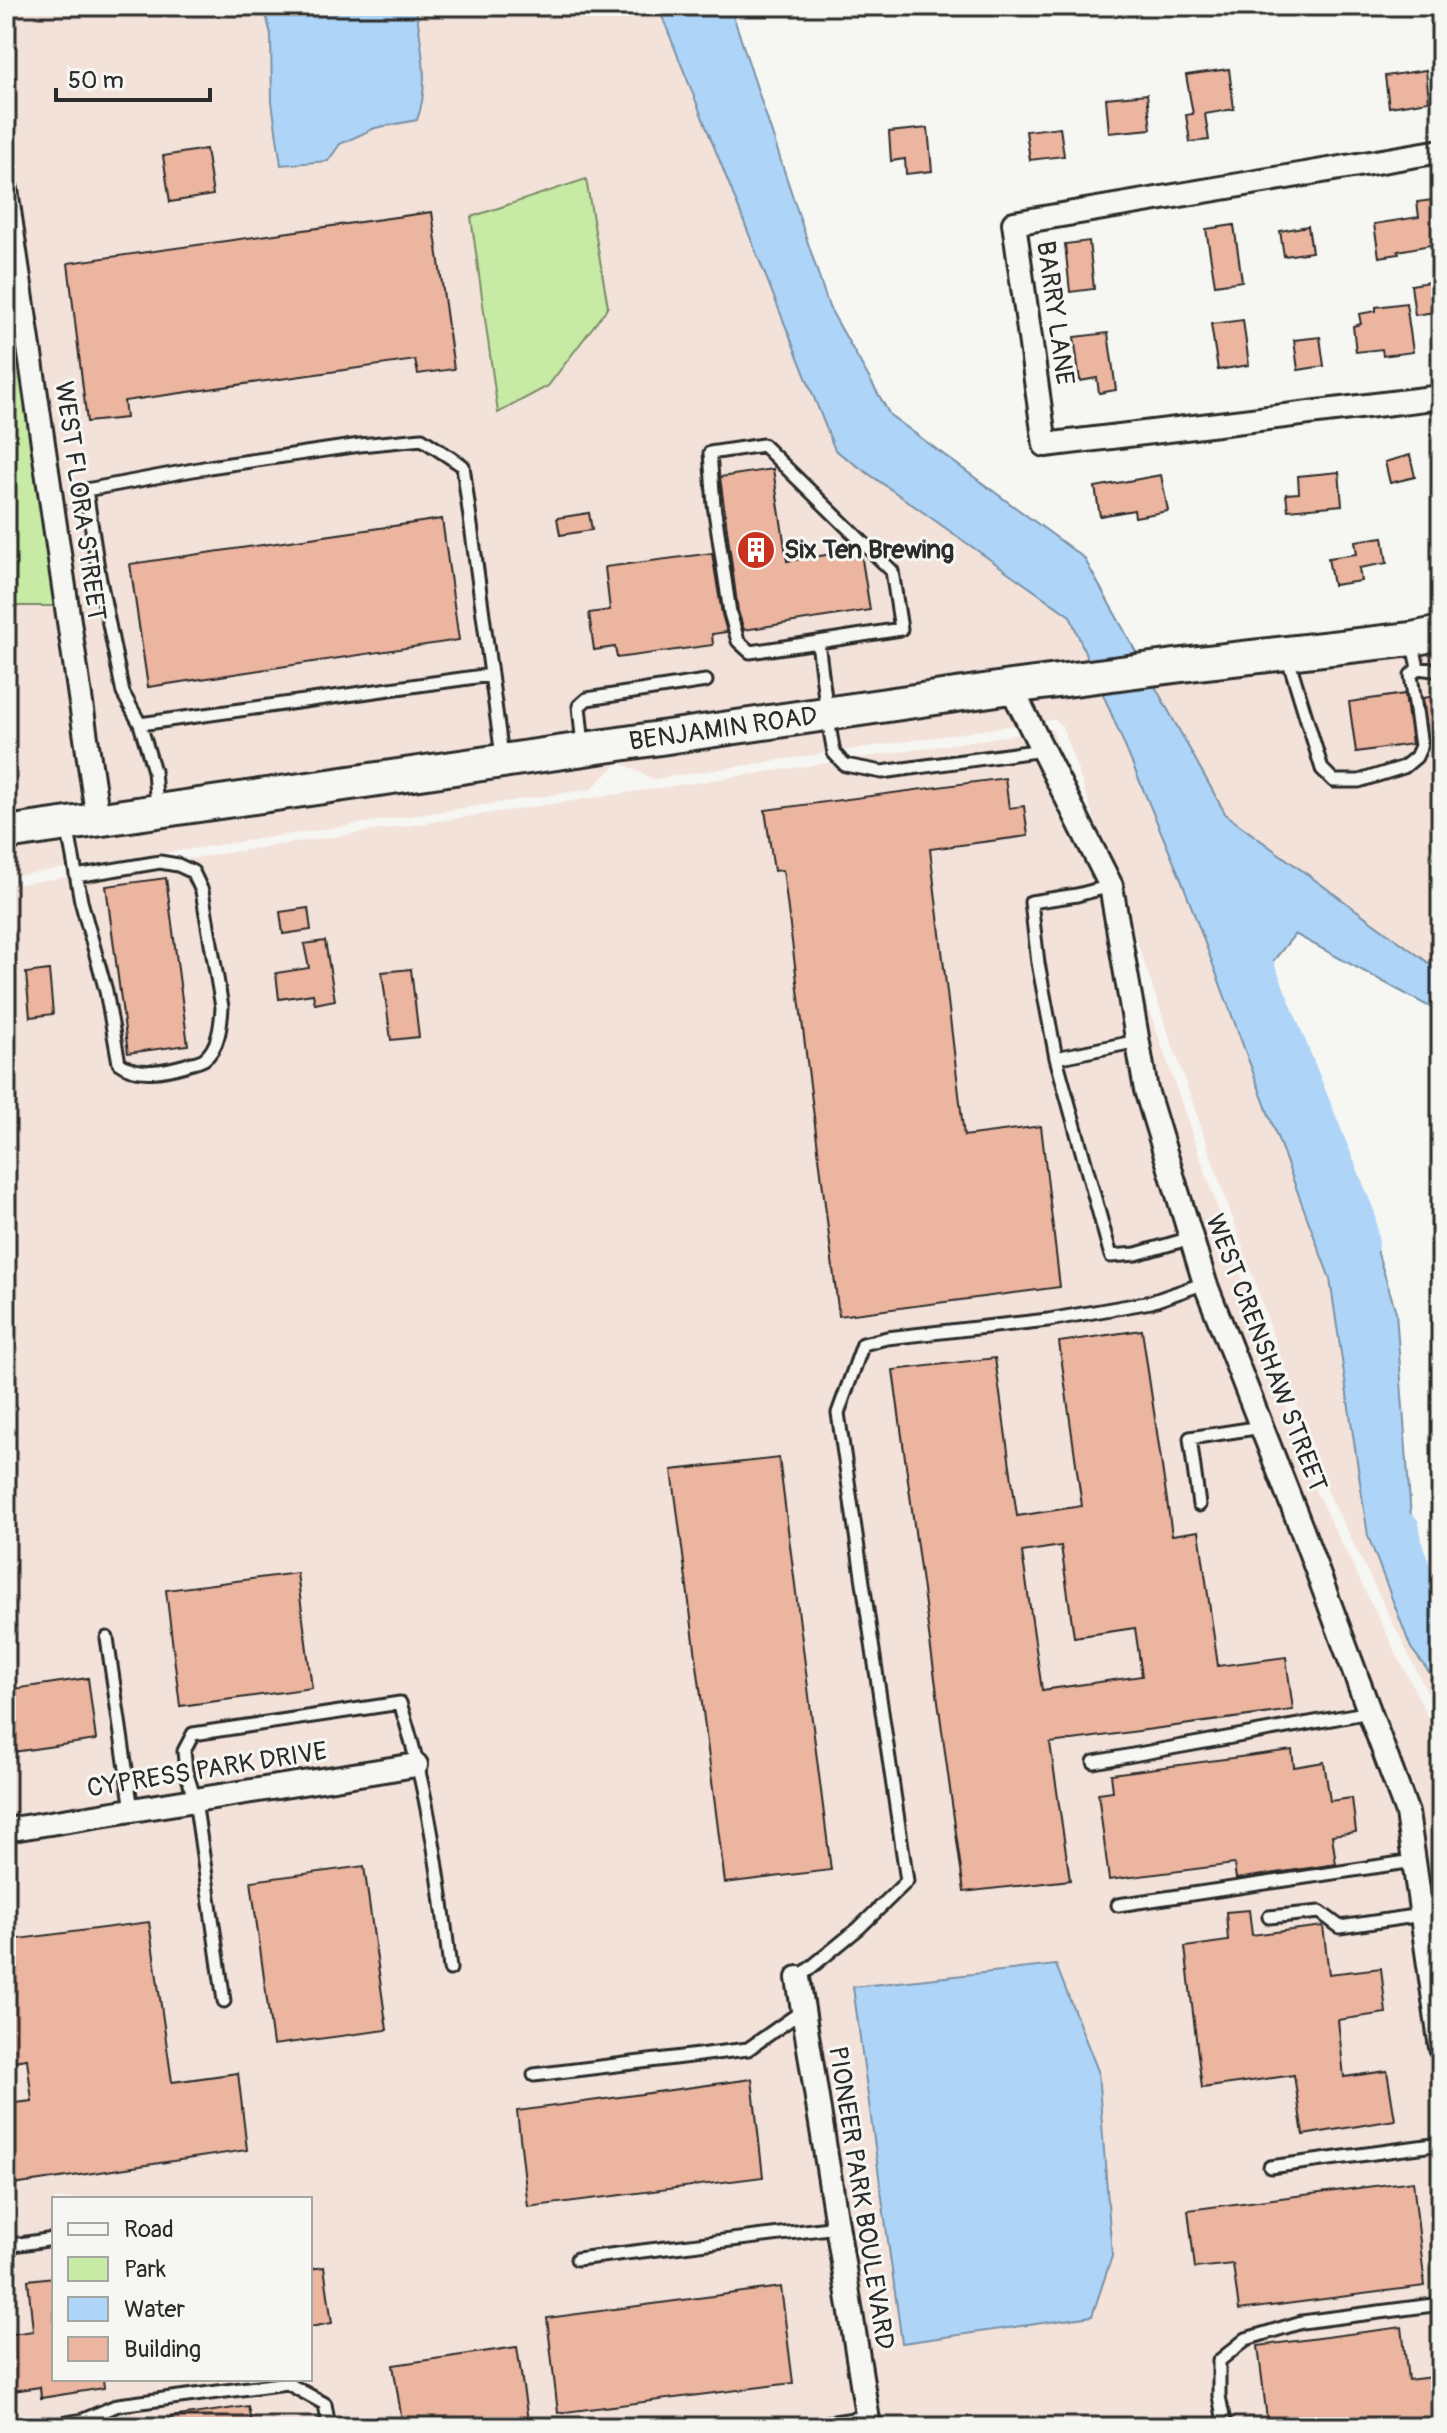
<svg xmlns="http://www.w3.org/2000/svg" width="1447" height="2433" viewBox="0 0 1447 2433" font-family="Pangolin,sans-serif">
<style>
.built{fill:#f3e2d9;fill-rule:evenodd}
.green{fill:#c7eba4;stroke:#798b68;stroke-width:2}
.water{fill:#aed5f8;stroke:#7a91a6;stroke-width:2}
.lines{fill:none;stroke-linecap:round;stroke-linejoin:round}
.canal{stroke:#aed5f8;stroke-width:22}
.building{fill:#ebb59f;stroke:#2b2b2b;stroke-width:2;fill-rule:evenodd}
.lane-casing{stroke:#2b2b2b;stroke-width:17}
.street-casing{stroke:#2b2b2b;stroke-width:28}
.secondary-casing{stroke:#2b2b2b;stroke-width:38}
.lane{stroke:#f6f6f2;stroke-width:11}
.street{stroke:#f6f6f2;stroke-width:22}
.secondary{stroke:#f6f6f2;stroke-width:32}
.labels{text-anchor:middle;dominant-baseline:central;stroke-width:6;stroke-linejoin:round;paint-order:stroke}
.street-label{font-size:26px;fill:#2b2b2b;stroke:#f6f6f2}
.poi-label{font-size:26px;font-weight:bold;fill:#2b2b2b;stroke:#f6f6f2;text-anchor:start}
</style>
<rect width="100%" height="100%" fill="#f6f6f2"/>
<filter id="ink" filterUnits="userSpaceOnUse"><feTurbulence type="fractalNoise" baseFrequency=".0125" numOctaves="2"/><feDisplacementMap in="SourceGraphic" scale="16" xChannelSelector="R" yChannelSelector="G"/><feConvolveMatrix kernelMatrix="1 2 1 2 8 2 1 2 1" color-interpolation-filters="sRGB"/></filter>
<g filter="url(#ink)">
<path class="built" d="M6,6H264L271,35L272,102L340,144L375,128L418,120L423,106L424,55L416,6H658L835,450L1070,616L1091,667L108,807L46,381L43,347L6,105Z
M6,606H55L85,811L6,823Z
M1441,644V972L1226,815L1152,681Z
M1100,687L1183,884L1330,1279L1368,1536L1411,1648L1441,1688V1720L1326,1488L1129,919L1122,882L1103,843L1062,726L1055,720L1041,721L1028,696Z
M1003,699L1016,725L653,779L619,762L591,789L6,877V844Z
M1052,729L1316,1492L1441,1743V2427H6V886ZM54,2199H310V2379H54Z"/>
<path class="green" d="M586,179L608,307L548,386L498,413L471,217Z
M6,271L55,606H6Z"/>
<path class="water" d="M264,6H416C420,43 431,84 417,120L375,128L340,144L328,161L281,165L272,102L271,35Z
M658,6H730L829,307L890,415L1084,558L1141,661L1091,667L1070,616L835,450Z
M1152,681L1226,815L1441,972V1013L1295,934L1265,971L1370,1228L1396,1312L1414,1559L1441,1619V1688L1411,1648L1368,1536L1330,1279L1183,884L1100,687Z
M1056,1965L1098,2071L1112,2256L1092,2316L902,2343L853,1987Z"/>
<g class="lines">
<path class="canal" d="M1255,945L1364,1215L1368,1245
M1408,1525L1412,1548L1441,1626"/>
</g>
<path class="building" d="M1229,69L1234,109L1205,114L1209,140L1190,142L1186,115L1193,114L1186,75Z
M1426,70L1429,101L1389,107L1385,76Z
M1147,94L1151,129L1109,133L1106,98Z
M1060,127L1064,156L1030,160L1026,131Z
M928,128L932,171L906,174L905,159L891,161L889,132Z
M206,149L213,195L170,202L163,156Z
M1441,199V243L1398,251L1399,254L1379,257L1374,224L1419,217L1417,202Z
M432,212L454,369L418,374L415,360L124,401L126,418L87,422L68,263Z
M1234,225L1242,281L1215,285L1206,229Z
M1308,226L1312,252L1284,256L1280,231Z
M1089,241L1094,289L1070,292L1065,244Z
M1441,280V311L1415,315L1411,285Z
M1406,303L1413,352L1383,356L1382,349L1356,352L1353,326L1361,324L1359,314L1376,311V307Z
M1243,320L1249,365L1218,370L1211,324Z
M1108,333L1116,390L1099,393L1097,378L1080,381L1074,337Z
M1320,337L1324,366L1298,370L1294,340Z
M1410,455L1415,477L1390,483L1385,462Z
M773,469L787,561L858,550L861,553L870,610L744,630L738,611L720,477Z
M1339,472L1342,505L1288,510L1286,494L1299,493L1298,476Z
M1161,475L1168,511L1135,517L1134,510L1100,516L1095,487Z
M589,513L592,530L560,535L557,518Z
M442,519L459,640L148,687L130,564Z
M1383,537L1387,563L1359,568L1361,581L1333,585L1328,558L1357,554L1355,541Z
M712,553L722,614L727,632L712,634L713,645L617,658L615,647L594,650L589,613L610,610L605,567Z
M1405,694L1412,744L1356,752L1349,702Z
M1441,695V740L1429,742L1423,698Z
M1005,778L1009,808L1024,806L1028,836L930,849L964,1136L1041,1126L1060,1287L839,1316L783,870L774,871L765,810Z
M166,878L188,1045L128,1053L106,886Z
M308,908L311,930L283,934L280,912Z
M325,941L335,1000L315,1004L313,994L279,999L276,973L309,968L304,944Z
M411,969L419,1037L391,1040L382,972Z
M49,970L53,1014L30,1017L26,973Z
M1142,1330L1172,1535L1199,1531L1218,1666L1286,1657L1293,1710L1050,1743L1070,1880L964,1892L893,1370L995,1358L1017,1516L1082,1506L1059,1342ZM1061,1546L1074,1637L1135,1628L1142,1676L1042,1690L1022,1552Z
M779,1458L831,1870L725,1883L672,1470Z
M297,1573L312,1688L180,1706L166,1590Z
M88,1678L96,1740L6,1753V1690Z
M1292,1750L1294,1767L1324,1762L1330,1801L1352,1798L1356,1832L1332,1835L1336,1864L1236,1879L1234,1864L1109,1880L1098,1793L1113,1791L1111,1774Z
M364,1866L387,2030L273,2045L251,1881Z
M1249,1910L1252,1935L1323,1926L1329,1974L1381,1968L1386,2013L1338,2020L1344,2077L1387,2071L1395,2120L1303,2135L1294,2075L1202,2088L1185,1947L1228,1941L1226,1912Z
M149,1922L172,2082L238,2073L247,2150L6,2186V2104L32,2101L27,2059L6,2062V1968L12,1967L10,1940Z
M752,2079L763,2177L528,2207L517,2111Z
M1413,2181L1425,2286L1239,2310L1233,2264L1195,2268L1188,2210Z
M324,2267L332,2323L310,2327V2269Z
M54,2277V2379H103L104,2388L41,2398L40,2387L6,2392V2335L33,2331L28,2280Z
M781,2287L793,2383L558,2413L547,2318Z
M1402,2327L1408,2380L1441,2376V2427H1268L1258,2346Z
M517,2347L529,2427H403L393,2365Z
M248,2406L252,2427H172L171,2417Z"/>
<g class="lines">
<g class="lane-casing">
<path id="lane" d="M1412,640L1418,668L1441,671
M818,642L750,652L738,641L730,613L714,505L710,453L763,445L892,571L901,629L818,642L827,714L834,753L845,765L882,772L1043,750
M1287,655L1322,769L1334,781H1359L1404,767L1416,757L1421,746L1411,675L1418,668
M140,724L490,675
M583,746L579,706L587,699L706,681
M157,808L154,771L140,724L123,693L99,575L86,490L209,467L360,445L422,439L463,466L502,756
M67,825L81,901L106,991L119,1063C138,1077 165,1071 186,1065C191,1063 199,1062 204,1059C219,1048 221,1024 222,1007L202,891L193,872L178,865L160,862L76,876
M1138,1041L1056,1058L1111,1256L1136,1254L1191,1238
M1056,1058L1038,963L1031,902L1077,895L1111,886
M1199,1505L1190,1438L1262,1427
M107,1638L132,1810
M1094,1762L1370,1712
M1118,1905L1414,1861
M1269,1917L1320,1912L1340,1927L1422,1915
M798,1978L859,1928L907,1881L838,1413L863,1344L887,1338L1048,1320L1151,1302L1205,1283
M224,2001L195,1800L186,1771L184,1751L193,1734L400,1703C428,1789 440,1879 450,1969
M534,2075L748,2049L802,2011
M1270,2167L1441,2144
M6,2246L54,2239
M577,2259L837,2227
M83,2420L118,2405L287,2383L325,2404L329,2427
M44,2427L83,2420L84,2426
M801,2427L867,2417
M1225,2427L1219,2396V2361L1246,2339L1302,2322L1441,2304"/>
</g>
<g class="street-casing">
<path id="street" d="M1441,151L1014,223L1045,445L1441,397
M6,190L98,820
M1011,687L1111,886L1146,1090L1205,1283L1302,1530L1407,1813L1441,2048
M6,1830L416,1765
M798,1978L869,2427"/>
</g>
<g class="secondary-casing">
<path id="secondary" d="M6,833L1011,687L1198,663L1412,639L1441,633"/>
</g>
<use href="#lane" class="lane"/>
<use href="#street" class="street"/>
<use href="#secondary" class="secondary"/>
</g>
</g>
<defs>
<g id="building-disc" transform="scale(2)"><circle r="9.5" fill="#c8321e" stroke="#f6f6f2"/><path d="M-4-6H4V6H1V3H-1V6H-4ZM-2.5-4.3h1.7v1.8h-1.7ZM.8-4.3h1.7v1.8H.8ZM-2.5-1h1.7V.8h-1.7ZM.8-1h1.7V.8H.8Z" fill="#fff"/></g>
</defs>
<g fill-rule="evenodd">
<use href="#building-disc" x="756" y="550"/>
</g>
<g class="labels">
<g class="street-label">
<text transform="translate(1055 313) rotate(82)">BARRY LANE</text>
<text transform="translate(80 501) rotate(82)">WEST FLORA STREET</text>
<text transform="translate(723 729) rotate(-8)">BENJAMIN ROAD</text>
<text transform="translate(1266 1353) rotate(69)">WEST CRENSHAW STREET</text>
<text transform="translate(207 1770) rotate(-9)">CYPRESS PARK DRIVE</text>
<text transform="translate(861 2198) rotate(81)">PIONEER PARK BOULEVARD</text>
</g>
<g class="poi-label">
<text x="784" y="550">Six Ten Brewing</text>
</g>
</g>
<rect width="1447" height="2433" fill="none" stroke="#f6f6f2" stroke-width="32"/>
<rect x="16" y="16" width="1415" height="2401" fill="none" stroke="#2b2b2b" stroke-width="3" filter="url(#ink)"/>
<rect x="52" y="2197" width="260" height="184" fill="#f6f6f2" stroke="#a5a5a2" stroke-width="2"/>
<rect x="68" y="2223" width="40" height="12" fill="#f6f6f2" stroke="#a5a5a2" stroke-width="2"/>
<text x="124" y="2237" font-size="24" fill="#2b2b2b">Road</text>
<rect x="68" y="2257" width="40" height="24" fill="#c7eba4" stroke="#a5a5a2" stroke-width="2"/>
<text x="124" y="2277" font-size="24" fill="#2b2b2b">Park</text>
<rect x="68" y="2297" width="40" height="24" fill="#aed5f8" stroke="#a5a5a2" stroke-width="2"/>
<text x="124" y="2317" font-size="24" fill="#2b2b2b">Water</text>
<rect x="68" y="2337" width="40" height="24" fill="#ebb59f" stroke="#a5a5a2" stroke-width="2"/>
<text x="124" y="2357" font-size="24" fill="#2b2b2b">Building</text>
<path d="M56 88v12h154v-12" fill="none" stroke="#2b2b2b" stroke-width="4"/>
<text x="68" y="88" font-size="24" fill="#2b2b2b" stroke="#f6f6f2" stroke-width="6" paint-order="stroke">50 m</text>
</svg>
